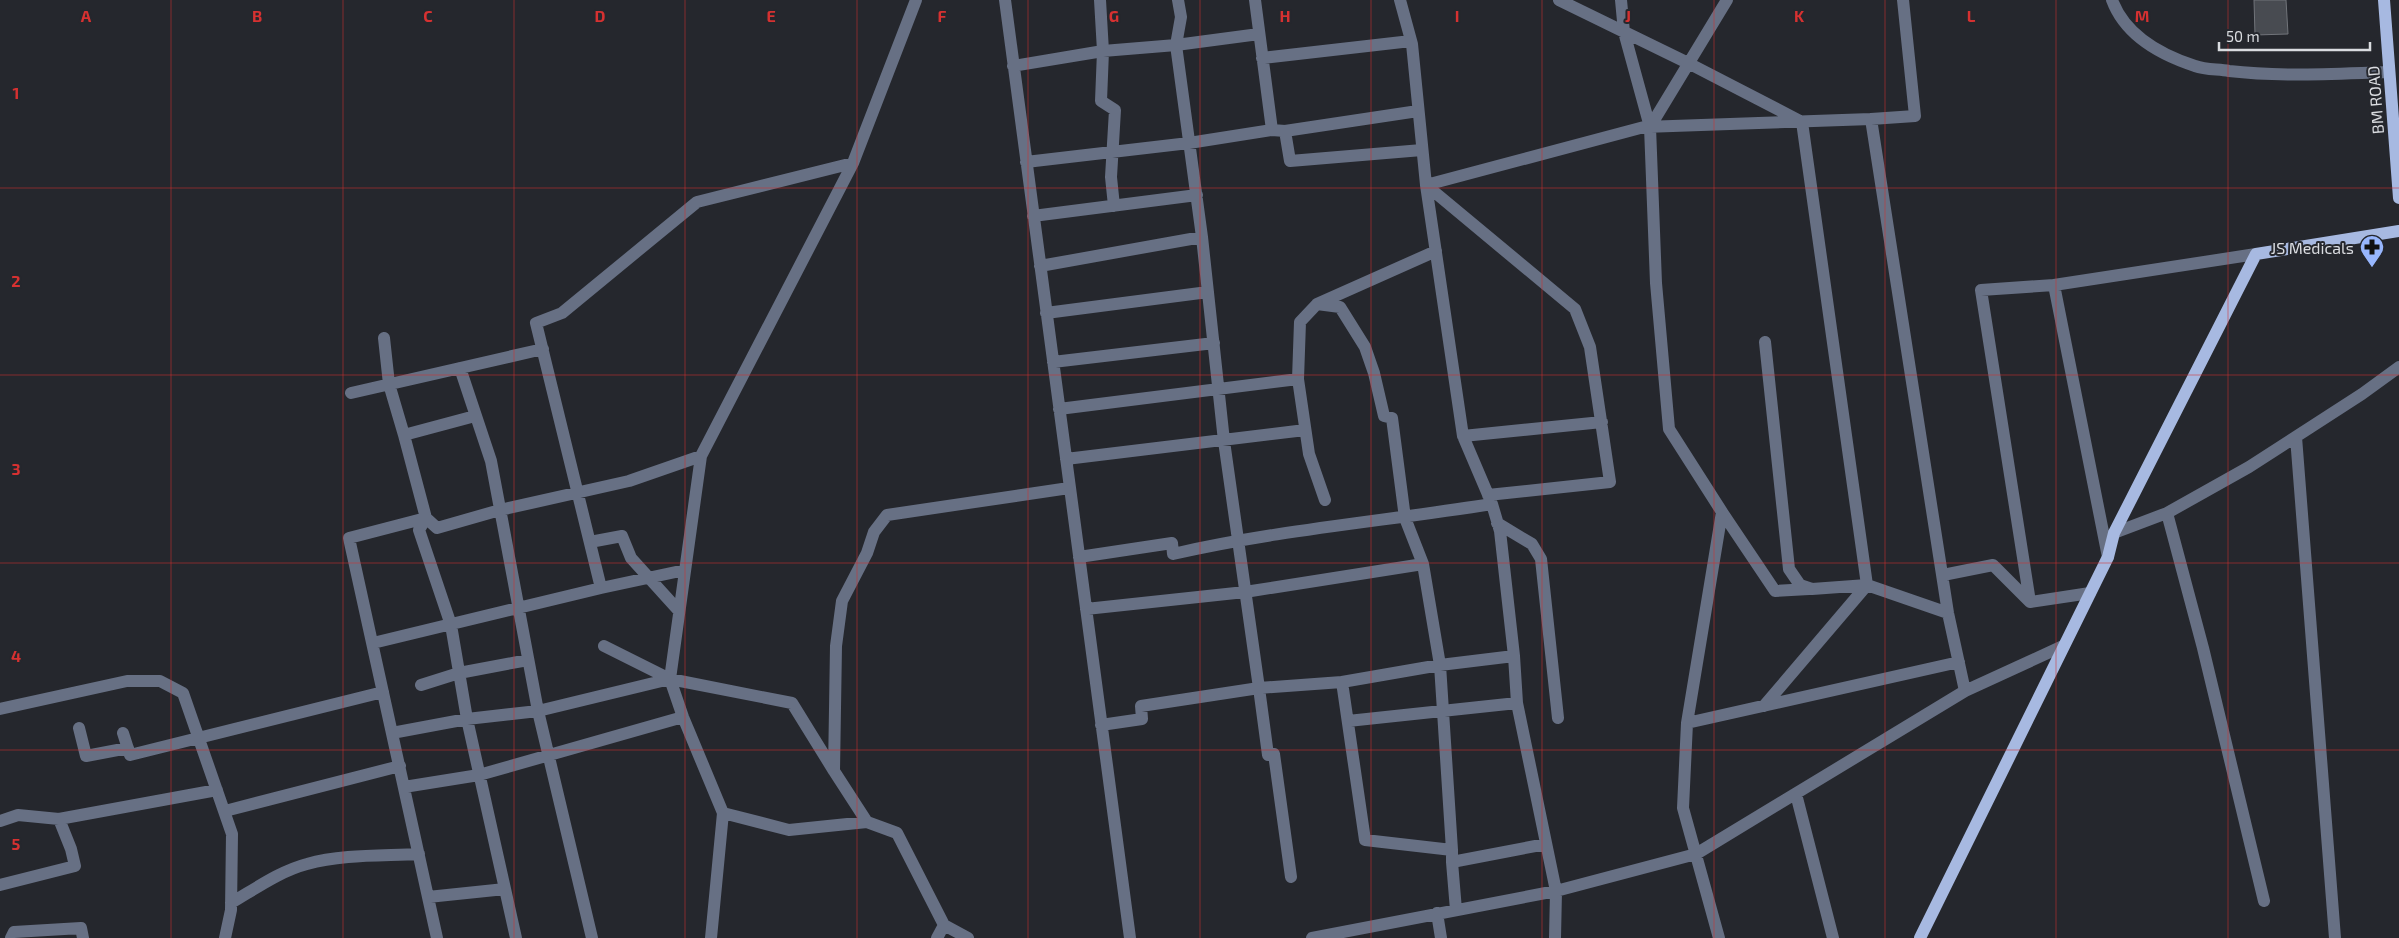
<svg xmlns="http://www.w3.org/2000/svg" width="2399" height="938" viewBox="0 0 2399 938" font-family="'Exo 2',sans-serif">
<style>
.building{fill:#484b51;stroke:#71747a}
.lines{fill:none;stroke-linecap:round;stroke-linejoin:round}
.minor{stroke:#677084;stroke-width:12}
.major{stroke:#a7b9e1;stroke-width:12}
.grid{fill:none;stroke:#d63131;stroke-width:1;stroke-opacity:0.55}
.labels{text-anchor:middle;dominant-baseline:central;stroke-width:4;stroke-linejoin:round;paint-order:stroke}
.street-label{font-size:16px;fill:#dadce0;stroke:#25272d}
.poi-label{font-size:16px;fill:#dadce0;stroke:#25272d;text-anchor:end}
.grid-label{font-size:16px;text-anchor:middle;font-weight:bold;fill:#d63131;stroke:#25272d;stroke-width:4;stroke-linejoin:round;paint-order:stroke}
</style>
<rect width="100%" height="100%" fill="#25272d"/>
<path class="building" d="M2254,0H2286L2288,34L2255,35Z"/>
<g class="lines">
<path class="minor" d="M1005,0L1130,938
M1100,0L1103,51L1101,101L1115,110L1111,177L1114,206
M1178,0L1181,17L1176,45L1202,237L1224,441L1259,688L1342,682L1365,840L1452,850V862L1546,844
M1255,0L1272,130L1285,131L1290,161L1422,150
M1400,0L1412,44L1426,185L1463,436L1492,504L1500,531L1514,656L1517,703L1556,891L1555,938
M1559,0L1688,63L1802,122L1867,585L1948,613
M1621,0L1624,32L1650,127L1656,283L1669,429L1722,512L1687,723
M1903,0L1915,116L1871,119L1948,613L1965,691
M2112,0C2125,35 2161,55 2195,66C2206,70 2218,69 2229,71C2282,77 2336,74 2389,72
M1262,58L1411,41
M1013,66L1103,51L1176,45L1259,34
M1650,127L1727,0
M1285,131L1418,111
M1026,162L1189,143L1272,130
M1426,185L1575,309L1590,347L1610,482L1488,495
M1426,185L1644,127L1871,119
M1033,216L1197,195
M1040,266L1202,237
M2054,285L1981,290L2030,602L2090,593
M1317,304L1436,251
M1046,313L1208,292
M384,338L389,384L404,435
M1765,342L1789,569L1800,585L1812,589L1867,585
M1053,362L1214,343
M460,368L491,461L538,711L592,938
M351,393L543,349
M1059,409L1298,379
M1463,436L1602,422
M2296,437L2335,938
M1066,459L1305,430
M1325,500L1309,454L1298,379L1300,322L1317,304L1340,307L1365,347L1374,373L1384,416L1392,418L1405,518L1423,564L1440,665L1452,850
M1722,512L1775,591L1809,589
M2167,513L2203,648L2264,901
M1497,523L1532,544L1541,559L1558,718
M2114,533L2167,513L2249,467L2362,394L2399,367
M590,542L622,536L631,558L679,611
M1079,557L1172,543L1173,554C1278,530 1385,521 1492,504
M2108,557L2054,285L2256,254
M685,570L601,588L536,323L562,313L697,202L853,163
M1943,575L1993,565L2030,602
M1086,609L1245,592L1423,564
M373,643L601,588
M604,646L670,679L792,703L834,771
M1342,682L1440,665L1514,656
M421,685L459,673L528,660
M1764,706L1867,585
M0,709L127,681H160L183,693L232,834L231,910L225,938
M1348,721L1517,703
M1101,725L1142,719L1141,706L1259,688L1268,755L1274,754L1291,877
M79,728L86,756L128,748
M123,733L130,755L383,692
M392,733L467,719L538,711L670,679
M404,787L479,775L683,717
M1796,794L1833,938
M225,811L400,766
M723,813L789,830L867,822L897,833L944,925L937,938
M0,821L18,815L59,819L217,790
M867,822L834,771L836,646L842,601L867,553L874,532L887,515L1069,488
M1452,862L1456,910
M0,885L75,866L71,849L59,819
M428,897L505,889
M231,903C255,889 280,871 307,864C342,854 383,856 419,854
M1437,913L1441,938
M944,925L968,938
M11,938L14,932L81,928L83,938
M437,938L349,538L426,518L404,435L475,416
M516,938L467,719L451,625L419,530L426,518L437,528L500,510L629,481L701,456
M711,938L723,813L683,717L670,679L701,456L853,163L916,0
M1312,938L1556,891L1696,854L1965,691L2063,646
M1719,938L1683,808L1687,723L1959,662"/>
<path class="major" d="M2384,0L2399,198
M1920,938L2108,557L2114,533L2256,254L2399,231"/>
</g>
<path class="grid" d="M171,0V938M343,0V938M514,0V938M685,0V938M857,0V938M1028,0V938M1200,0V938M1371,0V938M1542,0V938M1714,0V938M1885,0V938M2056,0V938M2228,0V938M0,188H2399M0,375H2399M0,563H2399M0,750H2399"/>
<defs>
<g id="pharmacy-pin" transform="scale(1.25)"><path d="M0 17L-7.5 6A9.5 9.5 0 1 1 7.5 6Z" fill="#97b6fd" stroke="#25272d"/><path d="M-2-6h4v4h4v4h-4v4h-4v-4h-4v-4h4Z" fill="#111"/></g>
</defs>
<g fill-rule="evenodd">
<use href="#pharmacy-pin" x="2372" y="247"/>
</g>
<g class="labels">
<g class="street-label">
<text transform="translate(2375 100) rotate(-94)">BM ROAD</text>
</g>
<g class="poi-label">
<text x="2354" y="247">JS Medicals</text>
</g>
</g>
<g class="grid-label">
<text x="86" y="22">A</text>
<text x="257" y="22">B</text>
<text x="428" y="22">C</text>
<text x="600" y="22">D</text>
<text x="771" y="22">E</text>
<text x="942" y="22">F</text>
<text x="1114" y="22">G</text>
<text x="1285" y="22">H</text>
<text x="1457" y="22">I</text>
<text x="1628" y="22">J</text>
<text x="1799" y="22">K</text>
<text x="1971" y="22">L</text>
<text x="2142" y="22">M</text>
<text x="16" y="99">1</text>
<text x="16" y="287">2</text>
<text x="16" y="475">3</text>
<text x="16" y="662">4</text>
<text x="16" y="850">5</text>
</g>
<path d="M2219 42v8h151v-8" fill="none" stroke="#dadce0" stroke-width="2.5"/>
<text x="2226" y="42" font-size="15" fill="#dadce0" stroke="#25272d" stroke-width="4" paint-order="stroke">50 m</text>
</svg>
